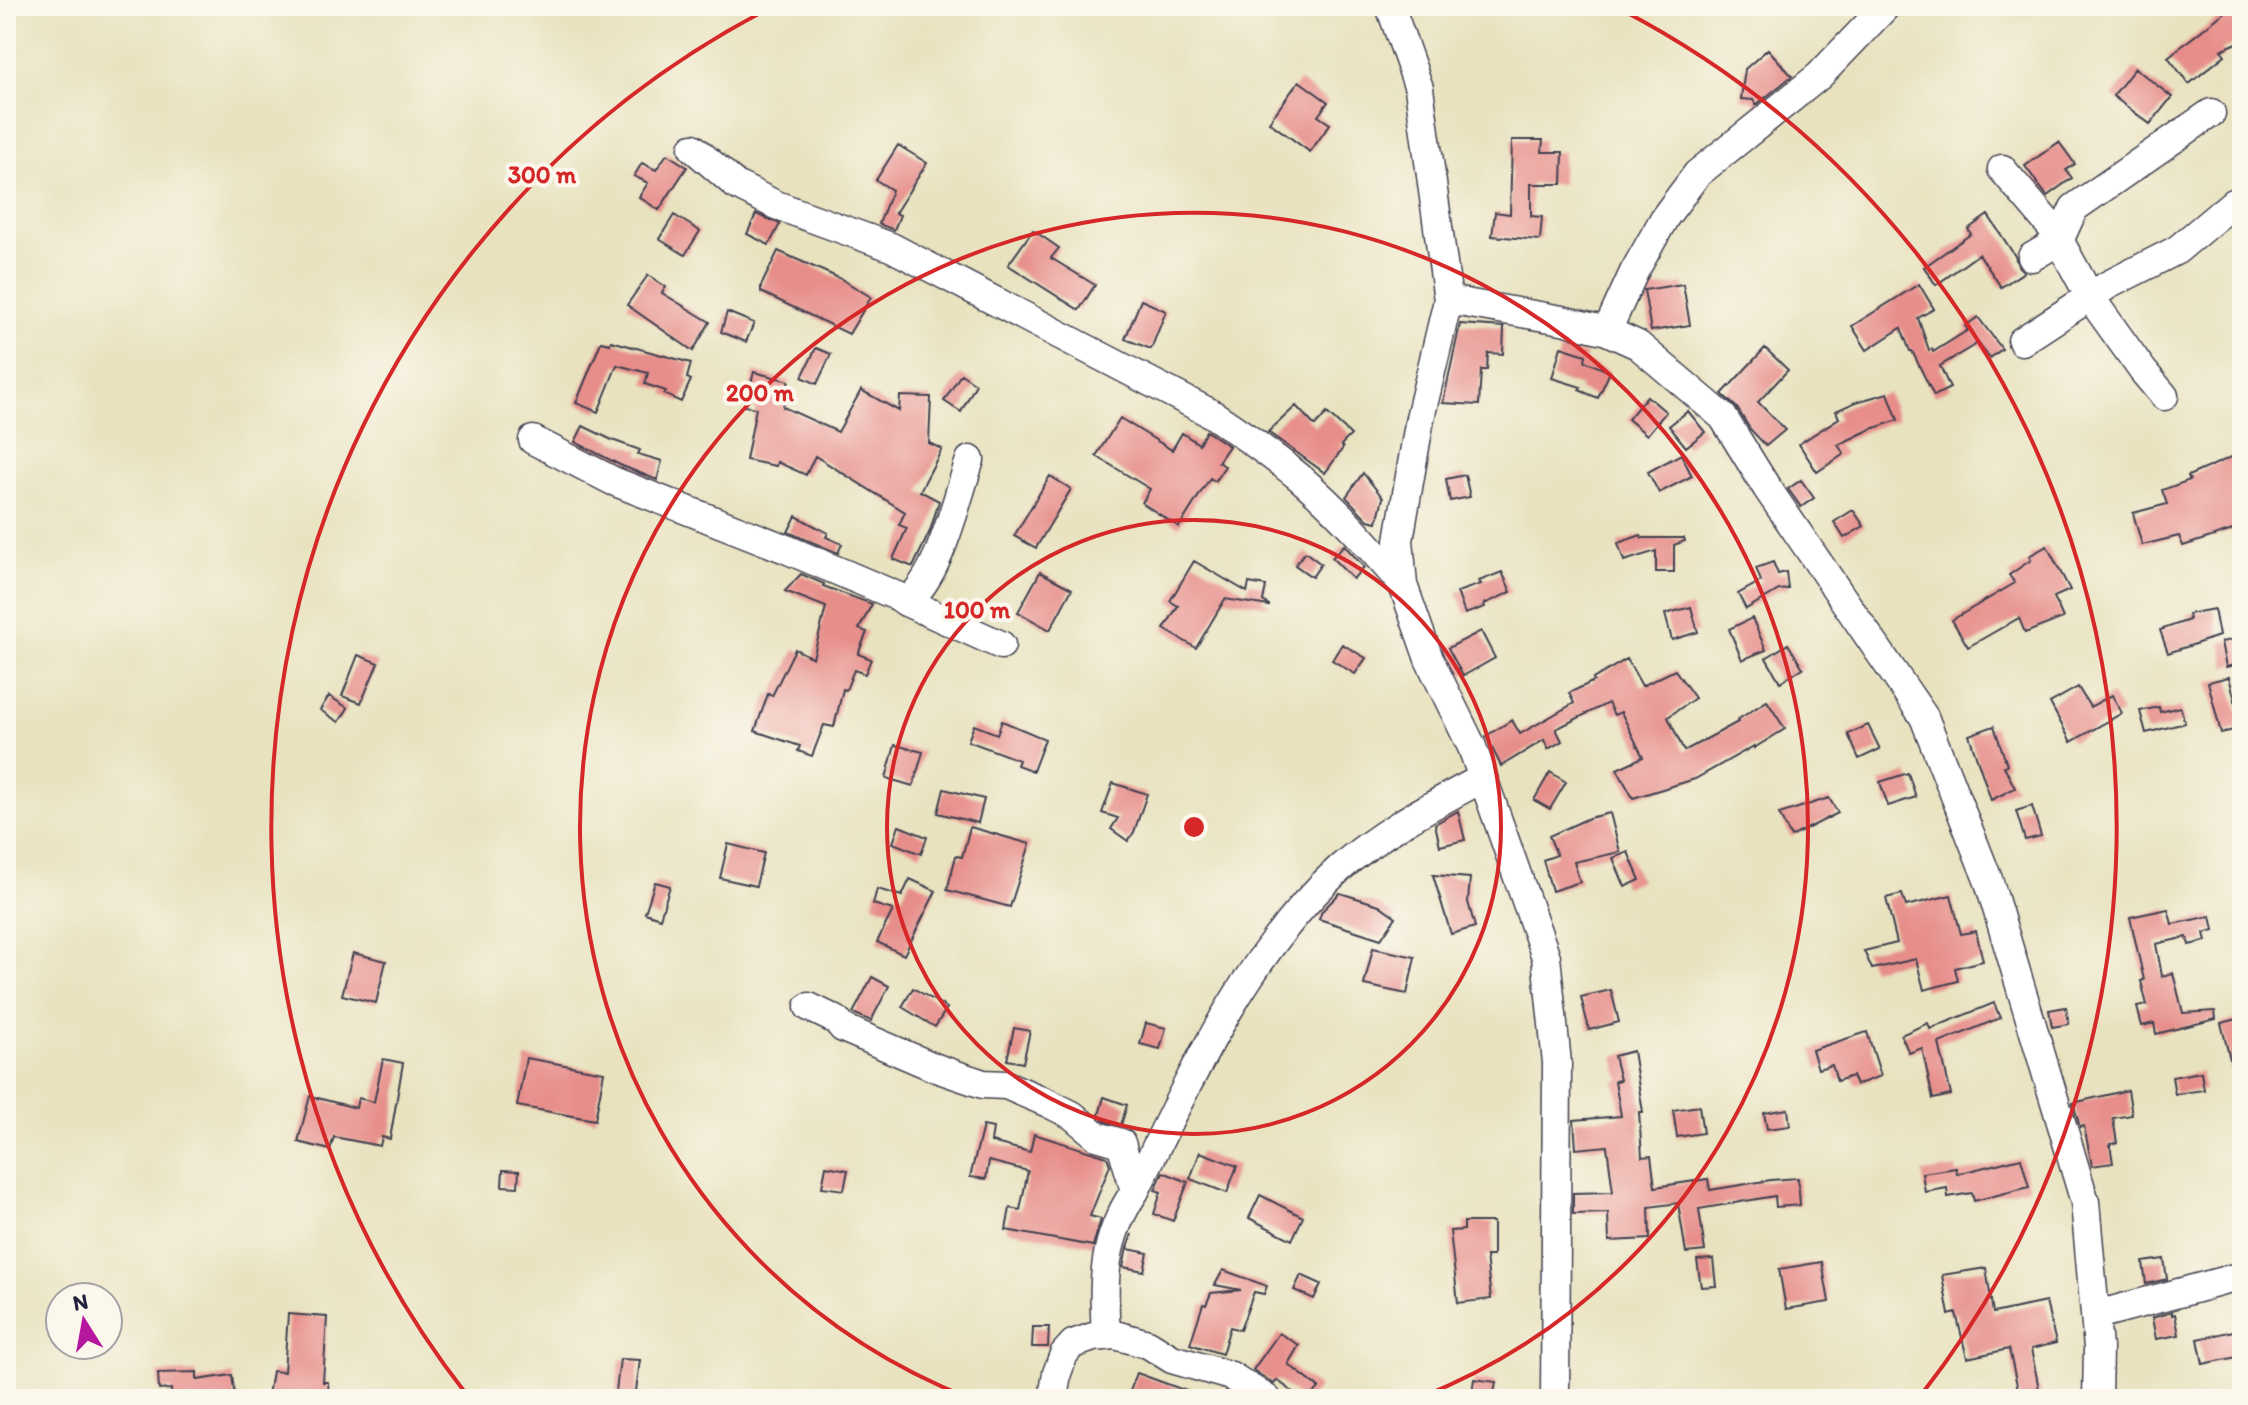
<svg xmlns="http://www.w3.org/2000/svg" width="2248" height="1405" viewBox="0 0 2248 1405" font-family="Itim,sans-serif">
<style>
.building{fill:#e78e8b}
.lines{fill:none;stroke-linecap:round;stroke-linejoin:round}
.minor-casing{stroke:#403f4f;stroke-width:31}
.minor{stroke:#fff;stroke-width:28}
.ring{fill:none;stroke:#d62828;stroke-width:4}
.centre{fill:#d62828;stroke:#fbf7ec;stroke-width:4}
.ring-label{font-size:24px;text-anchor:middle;font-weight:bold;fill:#d62828;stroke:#fbf7ec;stroke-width:8;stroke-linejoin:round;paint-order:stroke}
</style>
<rect width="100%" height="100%" fill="#fbf7ec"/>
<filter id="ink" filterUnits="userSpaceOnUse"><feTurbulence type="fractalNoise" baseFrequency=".0125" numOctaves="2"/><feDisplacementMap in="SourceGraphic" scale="16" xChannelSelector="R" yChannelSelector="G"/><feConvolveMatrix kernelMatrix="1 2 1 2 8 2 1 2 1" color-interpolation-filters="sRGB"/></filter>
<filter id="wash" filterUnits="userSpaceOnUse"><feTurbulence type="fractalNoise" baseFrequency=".006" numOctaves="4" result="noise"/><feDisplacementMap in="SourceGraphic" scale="32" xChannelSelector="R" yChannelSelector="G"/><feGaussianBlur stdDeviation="1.8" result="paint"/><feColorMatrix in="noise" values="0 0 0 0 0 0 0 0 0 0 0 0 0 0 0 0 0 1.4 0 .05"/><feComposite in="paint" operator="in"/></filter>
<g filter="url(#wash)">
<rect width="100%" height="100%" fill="#e8e2bf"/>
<g id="blocks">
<path class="building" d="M2222,6H2242V47L2239,42L2221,50L2225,55L2189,84L2168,57L2225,12Z
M1768,49L1792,76L1756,105L1753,100L1741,99L1745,69Z
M2135,68L2172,97L2150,124L2113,96Z
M1299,81L1328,102L1318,116L1330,124L1310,152L1269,122Z
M1512,140H1543L1542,152H1563L1562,184H1531V216L1542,217L1540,240L1492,236L1495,212L1510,214Z
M2059,142L2075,164L2066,170L2072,178L2047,196L2025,166Z
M898,145L927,163L895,213L900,215L894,230L879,224L892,190L876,180Z
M667,154L687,167L659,210L639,197L648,183L634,176L642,163L656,170Z
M756,214L780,224L769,245L747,234Z
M674,215L700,231L685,255L659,239Z
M1988,215L2015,256L2018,266L2024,272L2001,287L1979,254L1936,285L1924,267L1971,234L1968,229Z
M1033,230L1059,248L1051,258L1095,285L1079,310L1008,265Z
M778,251L841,279L871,297L849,334L761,292V286Z
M648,275L666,287L662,293L710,322L693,351L627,305Z
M1683,284L1690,325L1651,331L1644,290Z
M1919,284L1934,309L1918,318L1929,350L1932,349L1933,352L1968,330L1965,326L1978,317L2002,349L1990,358L1978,343L1940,366L1950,388L1934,396L1912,351H1910L1901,328L1867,350L1852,326Z
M1141,300L1166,311L1151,349L1125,339Z
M727,312L754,323L746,342L721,332Z
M1460,324L1504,327L1503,354L1488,353L1487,370H1481L1479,405L1443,403Z
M611,341L691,363L687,378L691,380L681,402L664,394L666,391L645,384L648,373L617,365L598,412L576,403L601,342L610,344Z
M1561,347L1586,355L1585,361L1610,372L1598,398L1579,390L1581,387L1552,378Z
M816,348L831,354L817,384L802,377Z
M1765,348L1788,370L1758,402L1785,430L1766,446L1750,429L1737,408L1722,394Z
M754,372L789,381L783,407L838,432L861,390L899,411L900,396L931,397L929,443L942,449L920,491L939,501L930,531L913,567L893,559L907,528L899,525L905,512L815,456L806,475L777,462L776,466L746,460L756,408L745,406Z
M961,374L976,384L961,412L944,401Z
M1888,393L1898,420L1869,430L1838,445L1844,454L1817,472L1799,444L1839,418L1836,411L1856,402Z
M1647,396L1666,412L1647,435L1628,419Z
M1296,406L1315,426L1327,413L1351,435L1341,445L1343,448L1325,473L1268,432Z
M1688,411L1705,432L1686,447L1669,426Z
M1120,418L1172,450L1182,433L1199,444L1206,431L1229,446L1218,462L1225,466L1215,481L1210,478L1179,527L1142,503L1150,489L1096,456Z
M583,426L612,440L640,450L638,454L662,461L657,480L620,465L575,442Z
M1681,454L1692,476L1659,493L1648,472Z
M2236,455L2242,471V527L2183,546L2179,536L2142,545L2133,513L2167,504L2162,490L2190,480L2188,476Z
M1363,473L1383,498L1377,522L1368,520L1346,497Z
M1465,475L1470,497L1450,501L1446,479Z
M1050,476L1071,489L1036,548L1014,536Z
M1801,480L1814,498L1801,507L1788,489Z
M1853,510L1864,526L1844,538L1834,522Z
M796,516L828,533L826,537L842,544L838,553L788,532Z
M1641,535L1642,538H1684L1685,541L1674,545V572H1656V551L1624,561L1618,543Z
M1344,545L1364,567L1353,579L1332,558Z
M2047,546L2070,590L2054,597L2063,618L2025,633L2019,618L1968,647L1952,620L2015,583L2009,575L2031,560L2029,556Z
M1305,552L1321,564L1312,577L1295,565Z
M1194,561L1247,592L1249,583L1266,586L1263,601L1269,605V606L1225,599L1196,648L1164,629L1178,606L1170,601Z
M1773,562L1778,574L1786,572L1788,589L1779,590L1746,609L1738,594L1761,581L1756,568Z
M1040,572L1072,589L1050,630L1018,612Z
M1502,572L1511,592L1484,604L1485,607L1465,614L1457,592L1481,584L1479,581Z
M801,574L824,584L823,586L872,604L859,629L867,632L858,654L871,659L865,674L854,670L846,690L843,689L834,727L824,725L812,756L798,751L800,746L755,731L768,694L772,696L795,649L813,658L826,607L785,591Z
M1691,607L1698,632L1672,640L1665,614Z
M2214,609L2219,636L2168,653L2160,630L2189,620L2188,614Z
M1752,618L1766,650L1742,660L1729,629Z
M1481,631L1495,658L1463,676L1448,648Z
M2242,638V663L2226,667L2221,642Z
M1342,644L1366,658L1355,674L1332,660Z
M1788,644L1803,668L1780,682L1766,658Z
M358,655L378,663L361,703L342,696Z
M1627,659L1642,686L1675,670L1695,698L1668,717L1684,751L1738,722L1737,720L1767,701L1785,729L1754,748V746L1695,779L1633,798L1617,769L1643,757L1621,712L1614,715L1608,703L1556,729L1562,741L1548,749L1544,740L1501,766L1486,736L1512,720L1520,734L1574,703L1569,693L1594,681L1593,679Z
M2229,677L2242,728L2221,733L2208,682Z
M2078,687L2090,707L2112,695L2122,713L2071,742L2050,703Z
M329,696L348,708L339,722L320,710Z
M2159,707L2160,712L2180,707L2185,723L2146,733L2140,711Z
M1002,721L1045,739L1033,771L1017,765L1019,760L968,741L974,725L997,734Z
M1868,725L1880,749L1859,759L1848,734Z
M1994,726L2007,765L2004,766L2015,788L1991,800L1969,735Z
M895,745L923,752L913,786L886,778Z
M1550,772L1566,782L1550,809L1534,800Z
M1908,773L1916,797L1888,806L1880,782Z
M1113,783L1147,794L1134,832L1128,841L1111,829L1118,818L1102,813Z
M944,789L984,799L978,823L938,813Z
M1829,798L1838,813L1791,837L1779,814Z
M2032,806L2041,836L2025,840L2016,811Z
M1458,811L1465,840L1440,846L1435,824Z
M1610,813L1620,852L1574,862L1580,882L1552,891L1543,860L1557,855L1549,836L1589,818Z
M899,826L927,837L921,854L893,843Z
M970,827L1030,844L1010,907L947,890L956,856L962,857Z
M728,844L764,853L756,886L720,878Z
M1628,852L1640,880L1625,887L1613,858Z
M1433,875L1470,878L1468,902L1475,927L1451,934Z
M910,879L936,891L904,955L877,942L893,910L873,904L877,889L902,896Z
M655,882L670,886L660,918L645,913Z
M1340,893L1379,905L1396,917L1381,939L1319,919L1322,911Z
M1902,894L1906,906L1951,895L1961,934L1976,931L1983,961L1955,968L1958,981L1924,990L1916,959L1872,969L1864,951L1897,943L1886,898Z
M2168,909L2172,924L2211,916L2214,930L2204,933L2206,941L2189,945L2187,937L2156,944L2162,976L2173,973L2183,1013L2215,1011L2216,1019L2156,1034L2154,1023L2142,1026L2137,1007L2147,1005L2141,981L2144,980L2130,917Z
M1373,948L1415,957L1407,994L1364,985Z
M353,953L386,961L376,1003L342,995Z
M872,977L889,986L871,1021L853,1013Z
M913,988L947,1008L935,1027L902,1007Z
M1611,990L1619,1022L1589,1030L1581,997Z
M1994,1003L2000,1018L1939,1043L1951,1095L1933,1099L1922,1048L1909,1053L1901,1035L1928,1023L1930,1029Z
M2066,1007L2069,1024L2052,1027L2049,1010Z
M2242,1018V1083L2236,1084L2221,1023Z
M1146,1023L1166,1028L1160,1049L1140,1044Z
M1014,1028L1030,1031L1023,1063L1007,1060Z
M1867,1032L1881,1076L1856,1085L1852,1076L1837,1081L1832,1065L1818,1069L1812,1050Z
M1633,1051L1643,1112H1639L1642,1157L1651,1156L1655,1187L1708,1179L1710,1190L1771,1180L1798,1178L1800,1205L1776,1207L1775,1196L1699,1209L1705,1251L1686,1253L1678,1203L1649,1207L1650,1239L1609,1241L1608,1213L1573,1214V1193L1613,1192L1607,1146L1576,1149L1574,1120L1621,1116L1615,1081L1620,1080L1614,1056Z
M526,1058L604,1072L595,1120L517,1106Z
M383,1059L403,1063L390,1139L382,1137L380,1146L334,1137L330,1150L298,1142L310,1096L356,1108L358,1098L374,1102Z
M2201,1072L2204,1090L2175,1094L2172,1077Z
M2128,1090L2132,1115L2113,1118L2117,1143L2110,1144L2113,1163L2092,1166L2084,1126L2080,1127L2073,1103Z
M1104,1097L1127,1105L1121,1125L1105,1121L1099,1115Z
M1699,1106L1703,1133L1677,1137L1673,1110Z
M1788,1109L1790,1126L1767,1129L1764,1113Z
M983,1126L993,1128L991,1142L1030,1152L1034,1134L1107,1157L1110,1165L1090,1216L1101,1219L1093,1246L1006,1230L1010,1208L1020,1210L1028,1171L989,1161L986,1179L970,1177Z
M1200,1152L1237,1166L1227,1193L1190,1179Z
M2021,1158L2029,1187L1974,1201L1972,1193L1948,1197L1947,1188L1925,1192L1922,1173L1956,1168L1957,1174Z
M826,1166L848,1170L844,1190L822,1187Z
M503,1170L519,1171L518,1187L502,1186Z
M1163,1172L1188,1182L1173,1221L1154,1214L1161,1192L1155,1190Z
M1260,1195L1303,1217L1292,1240L1249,1218Z
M1464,1222H1493V1256H1486L1491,1299L1458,1303L1450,1231L1464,1230Z
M1132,1234L1128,1249L1148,1253L1144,1271L1123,1267L1127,1248Z
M1713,1259L1716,1286L1701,1287L1697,1260Z
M2164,1259L2167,1279L2146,1284L2143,1262Z
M1822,1262L1829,1302L1786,1309L1779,1269Z
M1986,1268L1993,1313L2046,1302L2056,1343L2031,1349L2041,1399H2020L2009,1349L1967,1358L1956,1313L1949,1315L1942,1275Z
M1223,1270L1267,1286L1264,1294L1254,1292L1240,1330L1230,1327L1222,1354L1190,1344L1203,1304L1206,1305L1211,1293L1241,1290L1215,1285Z
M1301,1275L1321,1284L1314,1299L1294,1290Z
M2172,1312V1315L2175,1314L2179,1335L2156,1339L2152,1318Z
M288,1314L327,1317L323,1382H328L329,1399H286L268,1396L272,1371L284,1372Z
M1033,1327H1049L1048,1347H1032Z
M2242,1329V1356L2203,1364L2198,1339Z
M1279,1333L1299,1345L1288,1364L1319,1388L1309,1399H1302L1277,1380L1274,1384L1253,1370Z
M620,1359L640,1360L635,1399H615Z
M197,1372V1380L232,1375L235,1399H172L171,1389L159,1390L158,1373Z
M1137,1373L1203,1397V1399H1127Z
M1474,1379L1496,1382L1493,1399H1471Z"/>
</g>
</g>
<g filter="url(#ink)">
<use href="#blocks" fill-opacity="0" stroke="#403f4f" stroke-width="2"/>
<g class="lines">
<g class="minor-casing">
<path id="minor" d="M1390,6L1419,88L1448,300L1420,418L1399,540L1403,585L1429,659L1472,747L1546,957L1557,1063L1555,1399
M693,148L736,185L776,205L891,247L1212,414C1242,434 1271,454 1299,477C1337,509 1370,547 1403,585
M2002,169L2053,229L2090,297L2143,371L2164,396
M2032,257L2059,241L2074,208L2211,113
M1448,300L1562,320L1607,331L1638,345L1723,417L1767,488L1924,717L1989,882L2085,1202L2098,1348L2097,1399
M1607,331L1634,272L1665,217L1697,174L1819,76L1886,6
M2022,341L2108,285L2177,250L2233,203
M533,440L613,481L786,549L899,597L906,602L1001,645
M906,602C940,577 956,500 970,460
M809,1007L836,1020L843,1028L936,1068L983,1084L1006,1085L1048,1103L1072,1115L1097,1136L1121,1143L1135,1191
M2104,1313L2242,1276
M1106,1336C1103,1279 1102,1240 1135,1191C1189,1080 1246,954 1339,869C1382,831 1433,805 1483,778
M1053,1399L1057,1373L1064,1354L1073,1344L1093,1337L1115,1335L1148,1344L1172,1359L1231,1376L1267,1399"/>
</g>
<use href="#minor" class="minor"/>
</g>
</g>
<g class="ring">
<circle cx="1194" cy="827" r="307"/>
<path d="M969 1398A614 614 0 1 1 1419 1398"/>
<path d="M467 1395A922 922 0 0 1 768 9M1620 9A922 922 0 0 1 1921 1395"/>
</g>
<circle cx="1194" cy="827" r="12" class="centre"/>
<g class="ring-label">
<text x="542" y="183">300 m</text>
<text x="760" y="401">200 m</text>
<text x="977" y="618">100 m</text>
</g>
<rect width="2248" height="1405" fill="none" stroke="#fbf7ec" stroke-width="32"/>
<g transform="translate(84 1321) rotate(349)"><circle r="38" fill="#fbf7ec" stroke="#a4a2a5" stroke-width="2"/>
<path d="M0-6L14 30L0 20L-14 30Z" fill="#b5179e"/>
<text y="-12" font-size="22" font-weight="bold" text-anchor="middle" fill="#22223b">N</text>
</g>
</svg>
